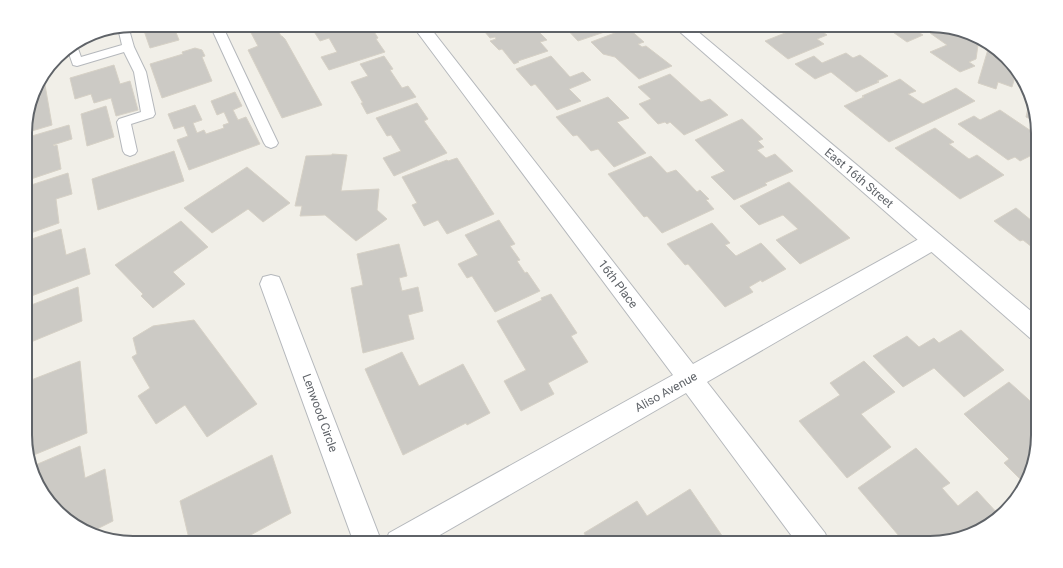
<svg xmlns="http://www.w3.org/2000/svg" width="1063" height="568" viewBox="0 0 1063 568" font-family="Roboto,sans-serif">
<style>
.building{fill:#cccac5;stroke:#d6d1c6}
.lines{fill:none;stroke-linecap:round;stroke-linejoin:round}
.service-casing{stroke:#b5b8bc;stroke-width:2}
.minor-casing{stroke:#b5b8bc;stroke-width:2}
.tertiary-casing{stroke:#b5b8bc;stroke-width:2}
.service{fill:#fff;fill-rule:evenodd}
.minor{fill:#fff;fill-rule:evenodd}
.tertiary{fill:#fff;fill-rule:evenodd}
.labels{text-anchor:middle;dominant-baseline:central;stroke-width:3.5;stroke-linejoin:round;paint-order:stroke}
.street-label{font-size:12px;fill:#5f6368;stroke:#fff}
.rim{fill:none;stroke:#5f6368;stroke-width:2}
</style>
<rect width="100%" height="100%" fill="#f1efe8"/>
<path class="building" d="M142,25H173L179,40L150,48Z
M236,25H275L281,36H282L285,39L322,105L282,118L248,50L258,46L249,29L240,31Z
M320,25H362L367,32L373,30L378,38L376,39L385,52L329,70L321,57L337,52L329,38L320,41L313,30Z
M479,25H525L529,30L535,28L547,40L540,42L548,51L518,61L519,62L514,64L502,49L499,50L490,41L496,39L495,37L490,38Z
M563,25H625L578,41Z
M782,25H813L827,35L817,39L824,44L788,59L765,41L790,31Z
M902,25H907L923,35L907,42L890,30Z
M938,27L972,35L984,42L978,45L976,59L969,62L975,66L960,72L930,52L947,45L930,33L937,30L933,28Z
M628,28L644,42L638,44L642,47L646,46L672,66L639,79L615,57L603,54L591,42Z
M989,46L1015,68L1012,76L1015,77L1012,87L998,82L996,89L978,83Z
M195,48L202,50L205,56L202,57L212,81L162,98L150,64L183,54L182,52Z
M846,53L853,58L860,55L888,76L877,81L879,82L856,92L831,72L815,79L795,64L814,56L822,63Z
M384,56L393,69L390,70L402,88L408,86L416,97L367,114L361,103H363L351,82L368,76L360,64Z
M551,56L570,77L583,72L591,80L569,89L581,101L557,110L535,84L531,86L516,69Z
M114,65L120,84L130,81L138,110L116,116L111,98L94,103L91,94L75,99L70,78Z
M670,74L701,102L710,99L728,115L684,135L670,122L667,124L665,122L658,124L639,104L651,99L638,87Z
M900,79L916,91L908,94L923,104L956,88L975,101L889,142L844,106L864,97L862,96Z
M45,85L52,125L25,133V126L35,88Z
M235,92L242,106L233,110L238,120L246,117L260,144L189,170L177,140L188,136L184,126L174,129L168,114L195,105L202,120L193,123L197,133L204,130L206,134L224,128L223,125L229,123L224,112L217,115L211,101Z
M608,97L629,118L617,122L646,153L614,167L598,149L591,151L577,135L573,136L556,117Z
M417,103L428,119L424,121L447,153L394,176L383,158L401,151L391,135L387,136L376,118Z
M106,106L114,137L87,146L81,114Z
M1028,108L1034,110L1037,119V126L1032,125L1033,120L1026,117Z
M1000,110L1037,135V161L1030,156L1020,161L1015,157L1008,160L958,124L974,116L980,120Z
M742,119L763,139L758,141L764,147L757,150L766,158L775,154L793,171L765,183L767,185L734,200L711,177L725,171L695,140Z
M69,125L72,139L53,145L54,146L57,145L61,169L25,181V138Z
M935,128L954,142L949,144L969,159L977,155L1004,175L960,199L895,148Z
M174,151L184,181L98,210L92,179Z
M332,154L347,155L341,191L379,189L377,210L387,219L356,241L325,215L300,216L302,206H295L306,156L332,155Z
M651,156L667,173L676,170L697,192L700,190L709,199L706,200L714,209L662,233L647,216L644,217L608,174Z
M457,158L494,214L447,234L438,220L424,226L412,205L417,203L402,177L447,160L448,161Z
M247,167L290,203L263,222L248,209L212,233L184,208Z
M68,173L72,194L56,199L59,223L25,235V187Z
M789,182L850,238L800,264L776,240L798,229L783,215L759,225L740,206Z
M1016,208L1037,225V251L1023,240L1020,241L994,221Z
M499,220L515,244L510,246L520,260L517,261L525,273L527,272L540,291L495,312L472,276L467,278L458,264L478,255L465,235Z
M181,221L208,247L173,272L185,284L153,308L141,296L143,294L115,265Z
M712,223L730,243L725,245L736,256L761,243L786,269L762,282L761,280L749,287L753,292L725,307L688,264L685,265L667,244Z
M61,229L66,255L85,248L90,274L26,298V241Z
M399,244L407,276L399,278L402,291L418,287L423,311L408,315L414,339L363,353L351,288L363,285L357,254Z
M78,287L82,321L26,344V307Z
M551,294L577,333L571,336L588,362L548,383L554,394L521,411L504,381L526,370L497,321L542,300L541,298Z
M194,320L257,404L207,437L185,405L156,424L138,396L150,388L132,357L137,354L133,338L153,326Z
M961,330L1004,370L964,397L934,368L903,387L873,356L907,336L919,347L934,338L939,343Z
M402,352L419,386L463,364L490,413L467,425L466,423L403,455L365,369Z
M80,361L87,433L29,457L26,449V382Z
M864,361L895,392L861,414L891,447L847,478L799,421L840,395L830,383Z
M1009,382L1038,408V435L1026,485L1004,463L1009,459L964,414Z
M80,446L85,478L105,469L113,521L89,533L85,532L47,501L33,466Z
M916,448L950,483L942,488L958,506L977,491L999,515L990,525L937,543H905L858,488Z
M272,455L291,513L236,543H190L180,501Z
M690,489L727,543H590L584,533L637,501L647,516Z
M141,536L153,543L128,542Z"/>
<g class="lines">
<g class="service-casing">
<path id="service" d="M210,25H222L278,143L276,146L271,148L266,146L264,143Z
M128,26L134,47L146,72L155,114L153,117L131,124L137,151L135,154L130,156L125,154L123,151L117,122L119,119L141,112L134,72L124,52L77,66L73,65L67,48L76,43L81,57L122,45L118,28Z"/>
</g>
<g class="minor-casing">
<path id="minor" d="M412,25H428L693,364L926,235L933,233L940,235L943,241L940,247L707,382L825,533L829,543H797L686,393L426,543H385L389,533L673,375Z
M271,275L279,277L282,284L382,543H354L260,284L263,277Z"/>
</g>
<g class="tertiary-casing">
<path id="tertiary" d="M672,25H690L1038,317V341L1030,338Z"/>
</g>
<use href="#service" class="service"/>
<use href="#minor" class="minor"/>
<use href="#tertiary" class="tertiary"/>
</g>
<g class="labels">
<g class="street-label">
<text transform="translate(859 178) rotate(40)">East 16th Street</text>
<text transform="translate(618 284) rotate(53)">16th Place</text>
<text transform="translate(666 392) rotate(-29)">Aliso Avenue</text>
<text transform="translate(320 413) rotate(70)">Lenwood Circle</text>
</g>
</g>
<path d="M0 0H1063V568H0ZM133 32H930A101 101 0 0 1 1031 133V435A101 101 0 0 1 930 536H133A101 101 0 0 1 32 435V133A101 101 0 0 1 133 32Z" fill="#fff" fill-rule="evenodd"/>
<path class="rim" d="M133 32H930A101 101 0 0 1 1031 133V435A101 101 0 0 1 930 536H133A101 101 0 0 1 32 435V133A101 101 0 0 1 133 32Z"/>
</svg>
